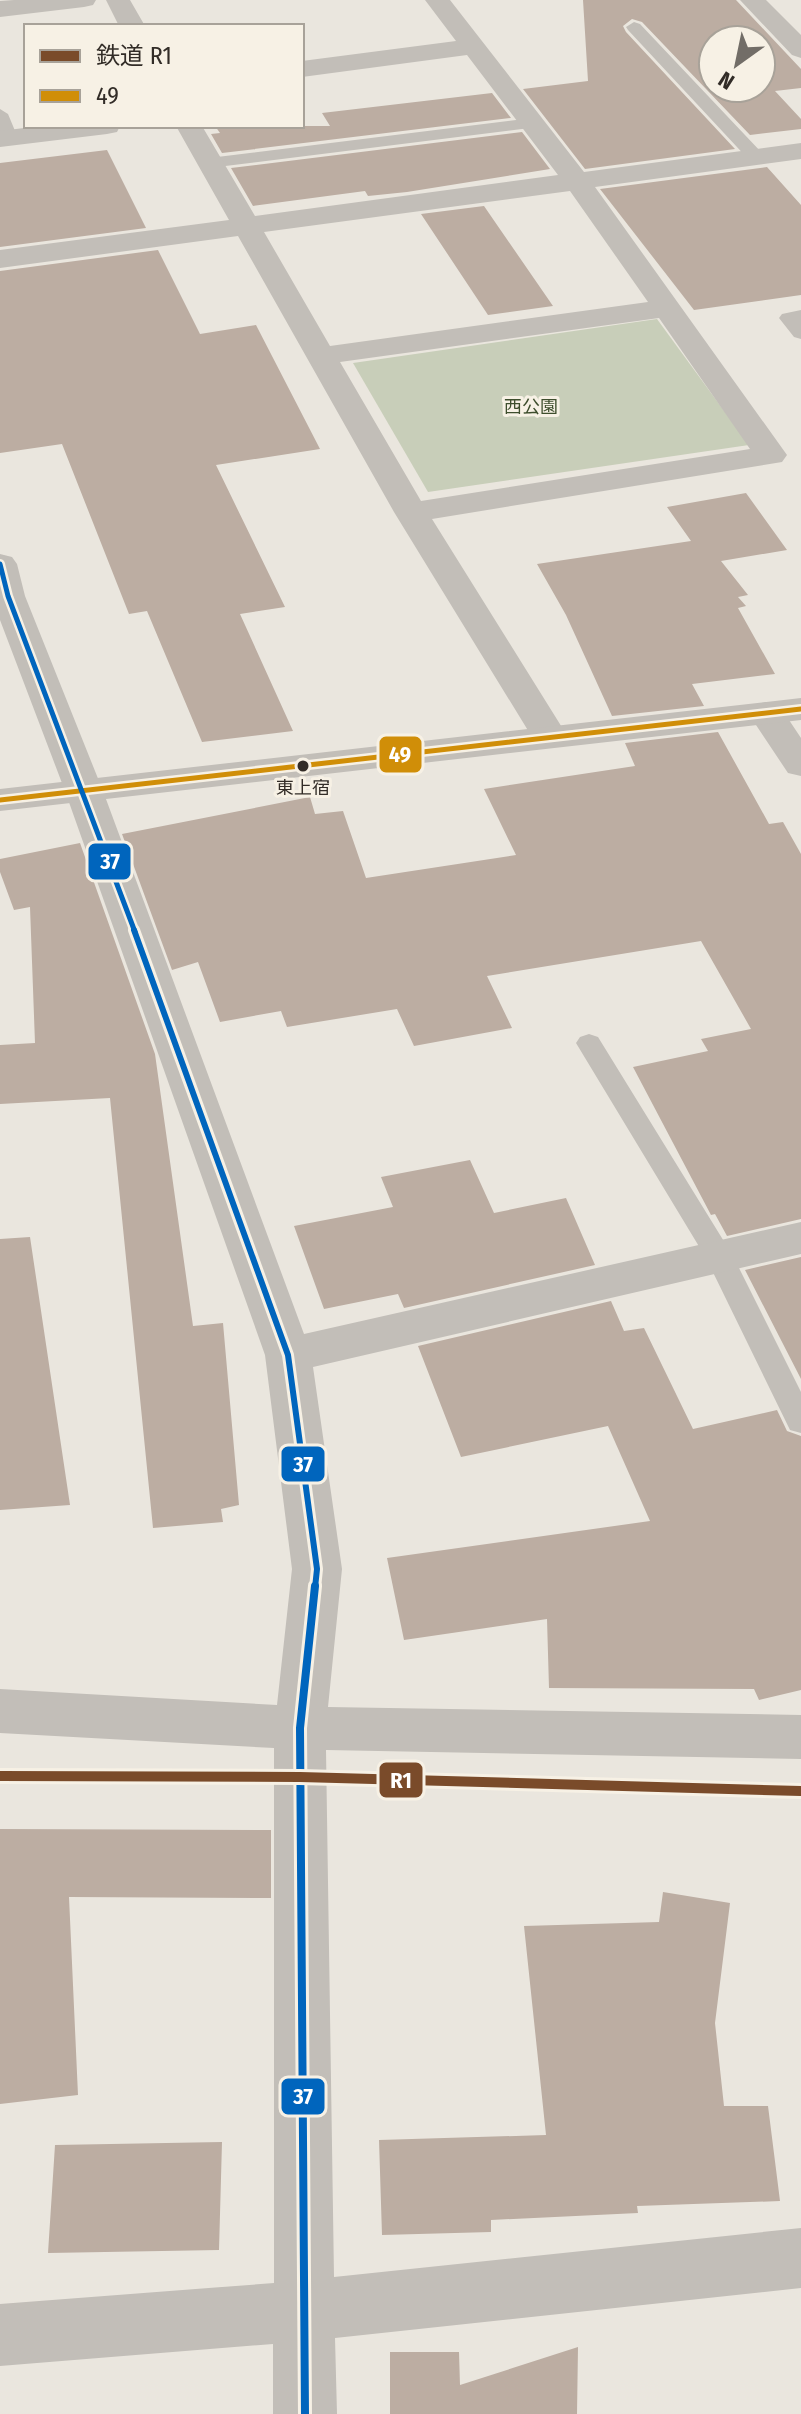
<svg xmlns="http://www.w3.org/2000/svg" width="801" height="2414" viewBox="0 0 801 2414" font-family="'Fira Sans Condensed','Noto Sans JP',sans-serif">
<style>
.green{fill:#c8ceb9}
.building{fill:#bcada2;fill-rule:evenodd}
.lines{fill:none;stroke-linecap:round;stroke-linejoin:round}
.service{fill:#c2beb8;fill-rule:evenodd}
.minor{fill:#c2beb8;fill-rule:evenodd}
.tertiary{fill:#c2beb8;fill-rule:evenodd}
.bus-1-casing{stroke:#f7f1e5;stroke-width:10}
.bus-2-far2-casing{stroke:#f7f1e5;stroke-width:10}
.bus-2-far1-casing{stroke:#f7f1e5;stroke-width:12}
.bus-2-casing{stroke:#f7f1e5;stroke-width:14}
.bus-1{stroke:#d08e08;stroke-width:5}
.bus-2-far2{stroke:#0065bd;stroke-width:5}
.bus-2-far1{stroke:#0065bd;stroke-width:6}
.bus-2{stroke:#0065bd;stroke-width:8}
.rail-1-casing{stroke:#f7f1e5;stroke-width:16}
.rail-1{stroke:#7a4b2a;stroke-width:10}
.bus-dot{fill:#322c27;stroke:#f7f1e5;stroke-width:3}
.labels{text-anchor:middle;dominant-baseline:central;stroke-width:6;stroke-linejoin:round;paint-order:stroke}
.far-park-label{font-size:18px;fill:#3e4e2d;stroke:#f7f1e5}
.bus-label{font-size:18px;fill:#322c27;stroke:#f7f1e5}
.line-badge{stroke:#f7f1e5;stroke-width:3}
.badge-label{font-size:22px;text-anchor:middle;font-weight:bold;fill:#fff}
</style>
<rect width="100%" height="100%" fill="#eae6de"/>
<path class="green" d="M657,319L749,445L428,492L353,363Z"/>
<path class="building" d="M583,0H736L801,69V88L775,91L801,119V129L750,135L642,22L632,19L623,26L626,32L735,149L585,169L523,89L588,81ZM713,40H761V88H713Z
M492,93L511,118L222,153L211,134L220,133L215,126H330L322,113Z
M522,132L550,169L407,192L368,196L365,191L253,206L231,168Z
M107,150L146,228L0,247V163Z
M767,167L801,205V295L694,310L600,189Z
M484,206L553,306L488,315L421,214Z
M158,250L200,334L256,325L320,449L216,465L285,607L240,614L293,731L202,742L147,611L129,614L62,444L0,453V271Z
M746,493L787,550L721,561L748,595L738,597L746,606L738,608L775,674L692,684L704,706L612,716L566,615L537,564L691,541L667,507Z
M718,732L769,824L783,822L801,854V1219L727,1236L715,1214L711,1215L633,1067L708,1051L701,1039L751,1029L701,941L487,976L512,1028L414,1046L397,1009L287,1027L281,1011L220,1022L198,962L172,970L122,834L310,797L315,814L343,811L366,878L516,855L484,789L635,766L625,743Z
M80,843L155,1054L193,1326L223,1323L239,1505L221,1509L223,1522L153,1528L110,1098L0,1104V1045L35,1043L30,907L14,910L0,872V859Z
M470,1160L494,1213L566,1198L595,1265L404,1308L398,1294L324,1309L294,1226L393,1207L381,1177Z
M30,1237L70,1505L0,1510V1239Z
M801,1257V1379L745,1270Z
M611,1301L624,1331L644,1328L693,1429L777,1410L787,1431L801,1436V1690L759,1700L754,1689L549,1688L547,1619L404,1640L387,1558L650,1521L608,1426L461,1457L418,1346Z
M0,1829L271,1830V1898L69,1897L78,2095L0,2104Z
M663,1892L730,1903L715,2023L724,2106H768L780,2201L637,2206L638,2213L491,2220V2232L382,2235L379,2140L546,2135L524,1926L659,1922Z
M222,2142L219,2250L48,2253L55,2145Z
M578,2347L577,2414H390V2352H459L460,2385Z"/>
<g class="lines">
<path class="service" d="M634,22L640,24L762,153L765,157L762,161H750L628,30L626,27Z
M0,109L8,114L18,138L15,142H3L0,138Z
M532,118L541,123L538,127L209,168L200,163L209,158Z
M801,310V339L794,337L779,318L782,314Z
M589,1034L598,1037L733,1256L801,1392V1433L790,1430L706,1258L576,1043L580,1037Z"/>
<path class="minor" d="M106,0H130L145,26H119Z
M425,0H450L584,172L801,143V159L595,187L787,455L782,462L432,519L568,737L563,745L550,748L537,745L532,737L394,512L238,236L0,268V250L229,220L176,126H202L255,216L558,175L467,55L302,77V61L456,41ZM570,191L648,302L330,346L264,232ZM659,318L750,449L421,501L340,362Z
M740,0H766L801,35V58L792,55Z
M40,126H120L117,132L107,134L0,147V131Z
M0,554L12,557L17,564L25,596L103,791L304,1334L801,1222V1254L313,1367L342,1569L328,1707L801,1715V1759L326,1750L334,2277L801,2228V2288L335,2338L337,2414H273V2344L0,2366V2304L274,2283V1748L0,1733V1689L277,1705L292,1569L265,1355L65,791L0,620Z
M766,702L779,705L801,738V776L788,773L748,713L753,705Z"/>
<path class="tertiary" d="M14,0H96L93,5L84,7L0,17V1Z
M801,698V720L0,811V789Z"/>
<g class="bus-1-casing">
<path id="bus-1" d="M0,800L801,709"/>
</g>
<g class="bus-2-far2-casing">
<path id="bus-2-far2" d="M0,564L8,596L135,932"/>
</g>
<g class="bus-2-far1-casing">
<path id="bus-2-far1" d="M134,930L288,1355L317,1569L315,1588"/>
</g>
<g class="bus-2-casing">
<path id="bus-2" d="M305,2414L300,1728L315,1586"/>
</g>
<use href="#bus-1" class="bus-1"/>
<use href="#bus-2-far2" class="bus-2-far2"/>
<use href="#bus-2-far1" class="bus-2-far1"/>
<use href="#bus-2" class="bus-2"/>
<g class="rail-1-casing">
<path id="rail-1" d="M0,1776L300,1777L801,1791"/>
</g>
<use href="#rail-1" class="rail-1"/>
</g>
<circle class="bus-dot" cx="303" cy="766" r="7"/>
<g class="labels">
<g class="far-park-label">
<text x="531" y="407">西公園</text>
</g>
<g class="bus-label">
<text x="303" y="788">東上宿</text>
</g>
</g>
<g class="line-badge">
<rect x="378" y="735" width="45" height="39" rx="8" fill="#d08e08"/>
<rect x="87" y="842" width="45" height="39" rx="8" fill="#0065bd"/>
<rect x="280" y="1445" width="46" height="38" rx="8" fill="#0065bd"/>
<rect x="378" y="1761" width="46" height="38" rx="8" fill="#7a4b2a"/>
<rect x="280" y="2077" width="46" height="39" rx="8" fill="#0065bd"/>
</g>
<g class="badge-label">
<text x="400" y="762">49</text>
<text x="110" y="869">37</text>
<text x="303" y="1472">37</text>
<text x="401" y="1788">R1</text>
<text x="303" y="2104">37</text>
</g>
<rect x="24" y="24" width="280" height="104" fill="#f7f1e5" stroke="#a8a299" stroke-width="2"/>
<rect x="40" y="50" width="40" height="12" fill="#7a4b2a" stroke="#a8a299" stroke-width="2"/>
<text x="96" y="64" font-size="24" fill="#322c27">鉄道 R1</text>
<rect x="40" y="90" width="40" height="12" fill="#d08e08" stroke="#a8a299" stroke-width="2"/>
<text x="96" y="104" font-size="24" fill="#322c27">49</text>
<g transform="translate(737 64) rotate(213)"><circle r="38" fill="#f7f1e5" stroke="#a8a299" stroke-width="2"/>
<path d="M0-6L14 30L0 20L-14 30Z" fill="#726d67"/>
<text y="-12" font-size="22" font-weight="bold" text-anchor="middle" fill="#322c27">N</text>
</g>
</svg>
